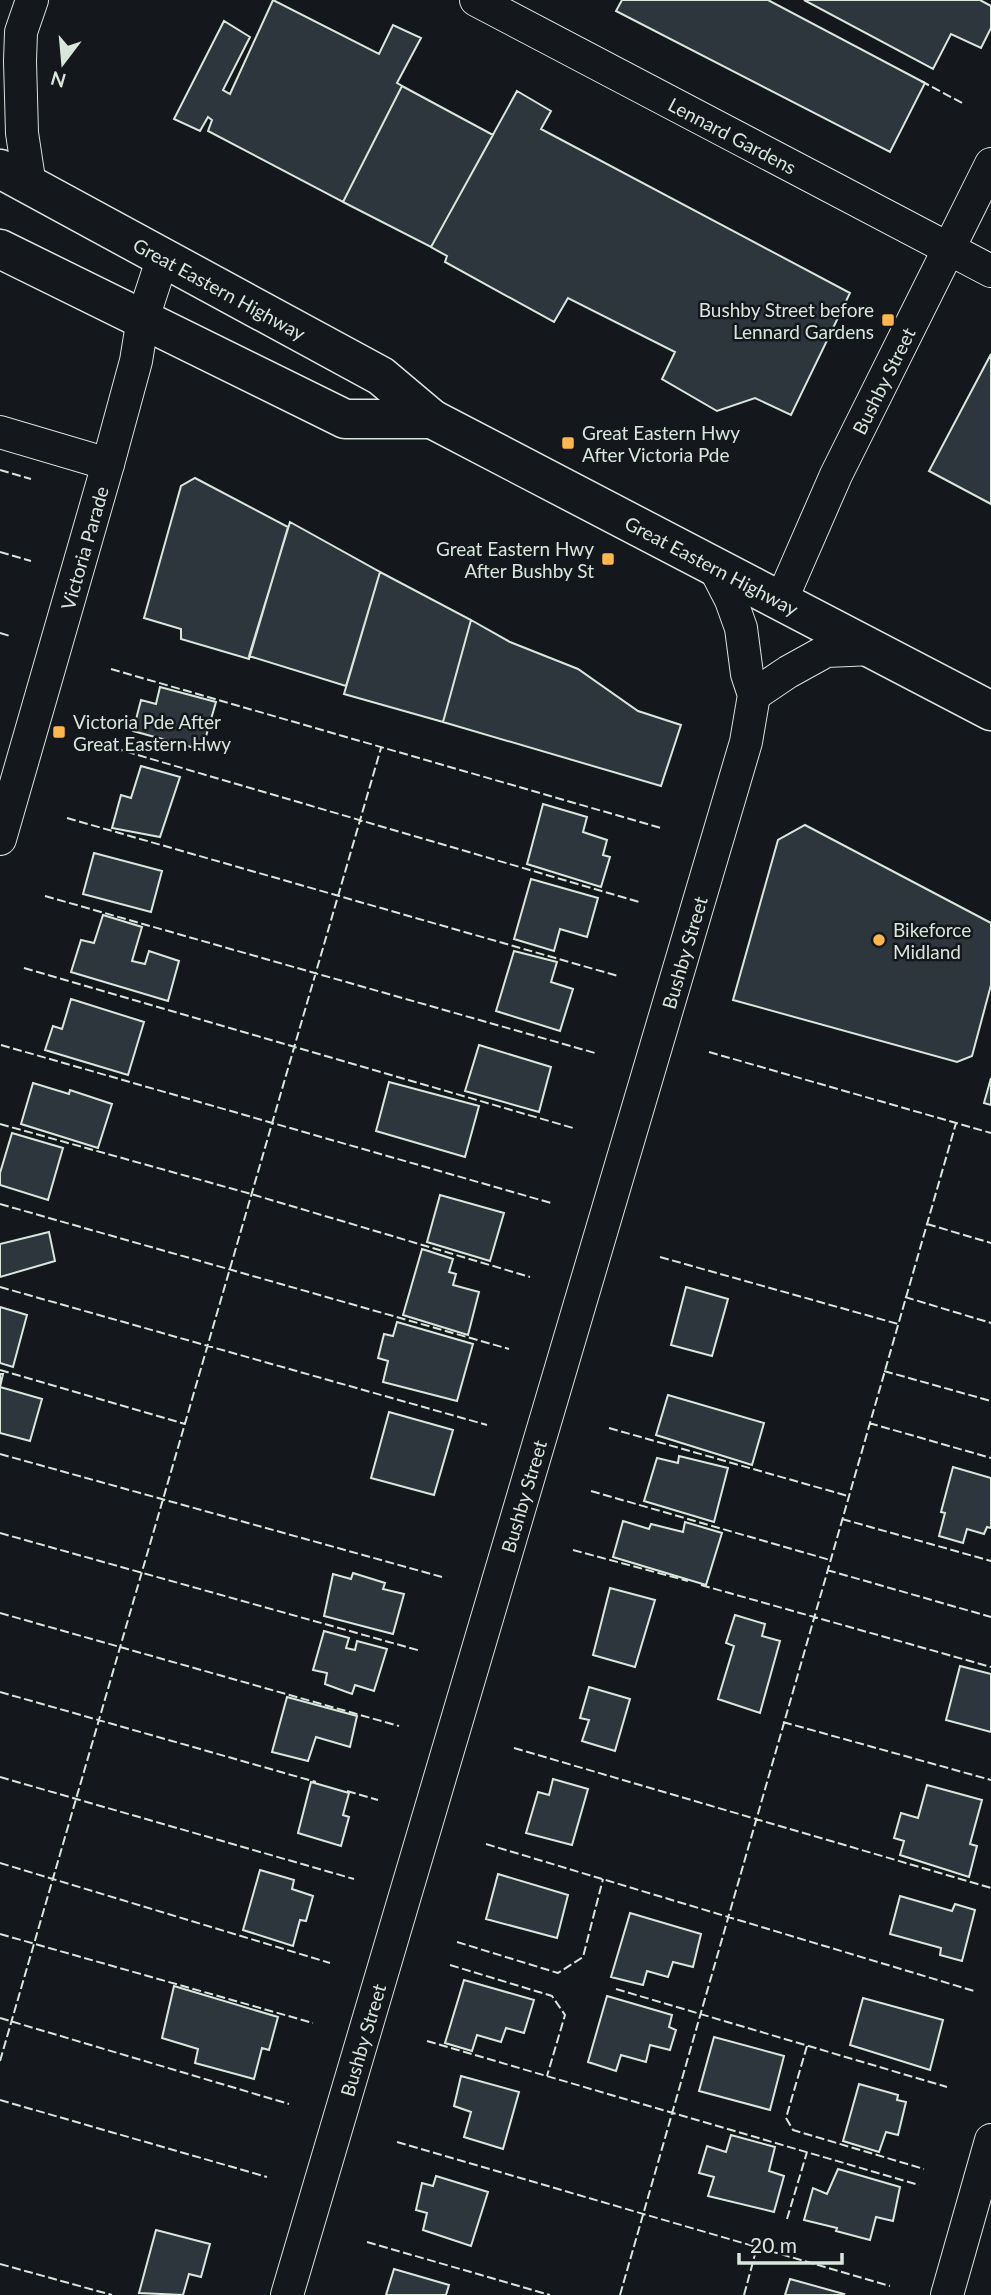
<svg xmlns="http://www.w3.org/2000/svg" width="991" height="2295" viewBox="0 0 991 2295" font-family="Lato,sans-serif">
<style>
.building{fill:#2c363c;stroke:#d8e6dc;stroke-width:2}
.lines{fill:none;stroke-linecap:round;stroke-linejoin:round}
.minor-casing{stroke:#d8e6dc;stroke-width:34}
.trunk-casing{stroke:#d8e6dc;stroke-width:41}
.minor{stroke:#14181c;stroke-width:32}
.trunk{stroke:#14181c;stroke-width:38}
.fence{stroke:#d8e6dc;stroke-width:2;stroke-dasharray:9 3.5;stroke-linecap:butt}
.poi-dot{fill:#ffb74d;stroke:#14181c;stroke-width:2.5}
.labels{text-anchor:middle;dominant-baseline:central;stroke-width:5;stroke-linejoin:round;paint-order:stroke}
.street-label{font-size:19px;fill:#d8e6dc;stroke:#14181c}
.poi-label{font-size:19px;fill:#d8e6dc;stroke:#14181c;text-anchor:start}
</style>
<rect width="100%" height="100%" fill="#14181c"/>
<path class="building" d="M273,0L379,54L393,25L421,38L397,83L402,86L343,202L208,131L212,120L208,117L200,131L174,119L224,21L250,37L223,90L230,94Z
M622,0H768L925,83L890,152L616,11Z
M804,0H980L991,6V28L981,48L951,34L933,69Z
M402,86L493,135L431,247L343,202Z
M517,91L551,111L541,129L850,293L791,415L755,398L717,411L662,379L675,352L568,298L554,322L445,262L447,256L431,247Z
M991,354V504L929,471Z
M195,478L288,527L249,659L181,639V629L144,618L181,486Z
M290,522L380,572L346,686L249,656Z
M380,572L471,620L443,722L344,694Z
M471,620L510,642L578,669L638,711L681,725L661,786L443,722Z
M160,687L216,702L202,750L133,731L141,700L156,704Z
M141,766L180,777L160,837L112,828L121,795L131,798Z
M543,804L587,817L583,832L607,840L603,855L610,857L601,887L527,864Z
M805,825L991,923V985L972,1056L957,1062L733,1000L778,840Z
M94,853L162,871L151,912L83,894Z
M531,879L598,898L587,937L560,929L554,951L514,939Z
M103,915L142,927L132,961L145,964L149,951L179,961L168,1001L71,972L81,940L94,943Z
M514,951L557,962L551,982L573,989L560,1031L496,1011Z
M71,999L144,1022L128,1075L45,1050L53,1026L62,1029Z
M479,1045L551,1067L539,1112L465,1091Z
M991,1078V1105L984,1103Z
M389,1082L479,1106L465,1157L376,1131Z
M33,1083L69,1094L70,1090L112,1104L98,1148L21,1124Z
M12,1133L63,1148L48,1200L0,1185V1173Z
M440,1195L504,1213L490,1261L427,1242Z
M49,1232L55,1261L0,1277V1244Z
M422,1249L453,1259L449,1272L456,1274L453,1285L479,1292L468,1335L403,1315Z
M686,1287L728,1299L712,1356L671,1345Z
M0,1307L27,1315L13,1367L0,1363Z
M397,1322L473,1344L457,1401L383,1382L388,1361L378,1358L384,1334L393,1336Z
M0,1374H3L0,1387L42,1399L30,1441L0,1433Z
M668,1395L764,1423L752,1465L656,1435Z
M389,1412L453,1430L434,1495L371,1478Z
M679,1456L728,1468L714,1522L644,1501L657,1458L678,1463Z
M953,1467L991,1478V1528L987,1527L984,1534L967,1529L963,1543L939,1536L945,1513L941,1512Z
M623,1521L649,1529L651,1524L683,1532L685,1522L722,1533L706,1585L613,1557Z
M353,1573L385,1583L383,1589L404,1594L393,1634L324,1616L333,1574L351,1579Z
M610,1588L655,1600L635,1667L593,1655Z
M735,1615L765,1624L762,1636L780,1641L760,1713L718,1699L734,1646L726,1643Z
M324,1631L349,1638L346,1648L355,1650L357,1641L387,1649L374,1691L355,1685L352,1694L325,1684L327,1673L313,1670Z
M960,1666L991,1674V1732L946,1720Z
M589,1687L630,1699L615,1751L582,1741L589,1720L580,1718Z
M287,1697L357,1716L350,1747L316,1737L308,1761L272,1752Z
M553,1779L588,1789L572,1845L526,1833L538,1792L549,1795Z
M311,1782L349,1793L343,1815L349,1817L341,1846L298,1833Z
M927,1785L982,1800L970,1844L977,1846L969,1877L900,1855L904,1841L894,1838L901,1813L918,1818Z
M260,1870L294,1880L292,1889L313,1896L306,1921L300,1920L293,1946L243,1930Z
M498,1874L568,1895L557,1938L486,1919Z
M900,1896L952,1911L955,1904L975,1910L962,1961L940,1955L941,1948L890,1934Z
M630,1913L701,1934L693,1967L673,1962L668,1977L647,1971L643,1985L611,1977Z
M464,1980L534,2000L524,2033L506,2028L501,2042L477,2035L472,2051L445,2043Z
M174,1986L278,2017L269,2050L262,2048L254,2079L195,2063L198,2049L162,2038Z
M607,1996L672,2015L669,2027L676,2030L670,2050L650,2045L646,2062L621,2055L616,2071L588,2062Z
M863,1998L943,2020L930,2070L850,2045Z
M714,2037L784,2056L770,2110L699,2091Z
M461,2076L519,2092L503,2149L464,2137L471,2112L454,2106Z
M859,2084L898,2095L897,2100L906,2102L898,2135L886,2132L879,2152L843,2141Z
M731,2135L775,2147L769,2171L784,2176L774,2212L708,2196L714,2177L699,2173L707,2146L726,2152Z
M838,2169L900,2187L893,2221L876,2217L870,2240L836,2231L837,2228L804,2220L813,2188L827,2194Z
M436,2176L488,2192L471,2246L423,2230L427,2213L416,2210L422,2183L433,2186Z
M156,2230L210,2244L201,2277L189,2274L183,2295L139,2293Z
M394,2269L449,2285L446,2295H386Z
M790,2279L844,2294L843,2295H785Z"/>
<g class="lines">
<g class="minor-casing">
<g id="minor">
<path id="s1" d="M476,0L991,271"/>
<path d="M30,186L22,133L20,61L21,32L32,0"/>
<path d="M0,432L108,464"/>
<path id="s2" d="M781,601L836,475L991,164"/>
<path d="M754,695L788,672L826,651L873,649"/>
<path id="s3" d="M0,839L108,464L136,361L143,318L163,257"/>
<path id="s4" d="M287,2295L746,742L754,695L747,674L741,628L731,600L714,567"/>
<path d="M947,2295L991,2140"/>
</g>
</g>
<g class="trunk-casing">
<g id="trunk">
<path id="s5" d="M0,169L381,376L432,419L991,711"/>
<path d="M0,249L345,419H432"/>
</g>
</g>
<use href="#minor" class="minor"/>
<use href="#trunk" class="trunk"/>
<path class="fence" d="M921,81L964,104
M0,470L31,479
M0,552L31,561
M0,633L10,636
M111,669L661,828
M90,741L639,902
M67,818L618,976
M45,896L595,1053
M24,968L573,1128
M1,1045L551,1203
M709,1052L991,1133
M0,1124L251,1194L530,1277
M0,1204L509,1349
M927,1224L991,1243
M660,1257L898,1324
M0,1287L487,1425
M905,1297L991,1323
M0,1370L185,1424
M884,1371L991,1401
M869,1423L991,1458
M609,1428L848,1496
M0,1454L442,1577
M591,1491L830,1560
M842,1519L991,1561
M0,1533L421,1651
M573,1550L688,1581
M827,1570L991,1617
M701,1585L991,1667
M0,1613L399,1726
M0,1692L316,1782
M783,1722L991,1780
M514,1748L991,1888
M0,1777L354,1879
M347,1791L378,1800
M486,1844L974,1991
M0,1863L330,1963
M0,1934L313,2023
M457,1942L558,1973L583,1957L603,1879
M450,1965L552,1996L565,2015L547,2076
M616,1989L947,2087
M0,2018L289,2104
M427,2041L919,2185
M807,2046L786,2118L793,2130L924,2169
M0,2061L381,748
M0,2100L267,2177
M397,2142L890,2286
M787,2219L807,2152
M367,2242L550,2295
M0,2264L112,2295
M620,2295L956,1123
M744,2295L757,2247"/>
</g>
<g class="poi-dot">
<rect x="881" y="313" width="14" height="14" rx="3.5"/>
<rect x="561" y="436" width="14" height="14" rx="3.5"/>
<rect x="601" y="552" width="14" height="14" rx="3.5"/>
<rect x="52" y="725" width="14" height="14" rx="3.5"/>
<circle cx="879" cy="940" r="7"/>
</g>
<g class="labels">
<g class="street-label">
<text stroke="none"><textPath href="#s1" startOffset="290">Lennard Gardens</textPath></text>
<text stroke="none"><textPath href="#s5" startOffset="250">Great Eastern Highway</textPath></text>
<text stroke="none"><textPath href="#s2" startOffset="243">Bushby Street</textPath></text>
<text stroke="none"><textPath href="#s3" startOffset="303">Victoria Parade</textPath></text>
<text stroke="none"><textPath href="#s5" startOffset="816">Great Eastern Highway</textPath></text>
<text stroke="none"><textPath href="#s4" startOffset="1400">Bushby Street</textPath></text>
<text stroke="none"><textPath href="#s4" startOffset="833">Bushby Street</textPath></text>
<text stroke="none"><textPath href="#s4" startOffset="266">Bushby Street</textPath></text>
</g>
<g class="poi-label">
<text x="874" y="309" text-anchor="end">Bushby Street before<tspan x="874" dy="22">Lennard Gardens</tspan></text>
<text x="582" y="432">Great Eastern Hwy<tspan x="582" dy="22">After Victoria Pde</tspan></text>
<text x="594" y="548" text-anchor="end">Great Eastern Hwy<tspan x="594" dy="22">After Bushby St</tspan></text>
<text x="73" y="721">Victoria Pde After<tspan x="73" dy="22">Great Eastern Hwy</tspan></text>
<text x="893" y="929">Bikeforce<tspan x="893" dy="22">Midland</tspan></text>
</g>
</g>
<g transform="translate(63 63) rotate(196)" stroke="#14181c" stroke-width="5" paint-order="stroke">
<path d="M0-5L12 26L0 18L-12 26Z" fill="#d8e6dc"/>
<text y="-10" font-size="19" font-weight="bold" text-anchor="middle" fill="#d8e6dc">N</text>
</g>
<path d="M739 2253v10h103v-10" fill="none" stroke="#d8e6dc" stroke-width="3.5"/>
<text x="750" y="2253" font-size="21" fill="#d8e6dc" stroke="#14181c" stroke-width="5" paint-order="stroke">20 m</text>
</svg>
